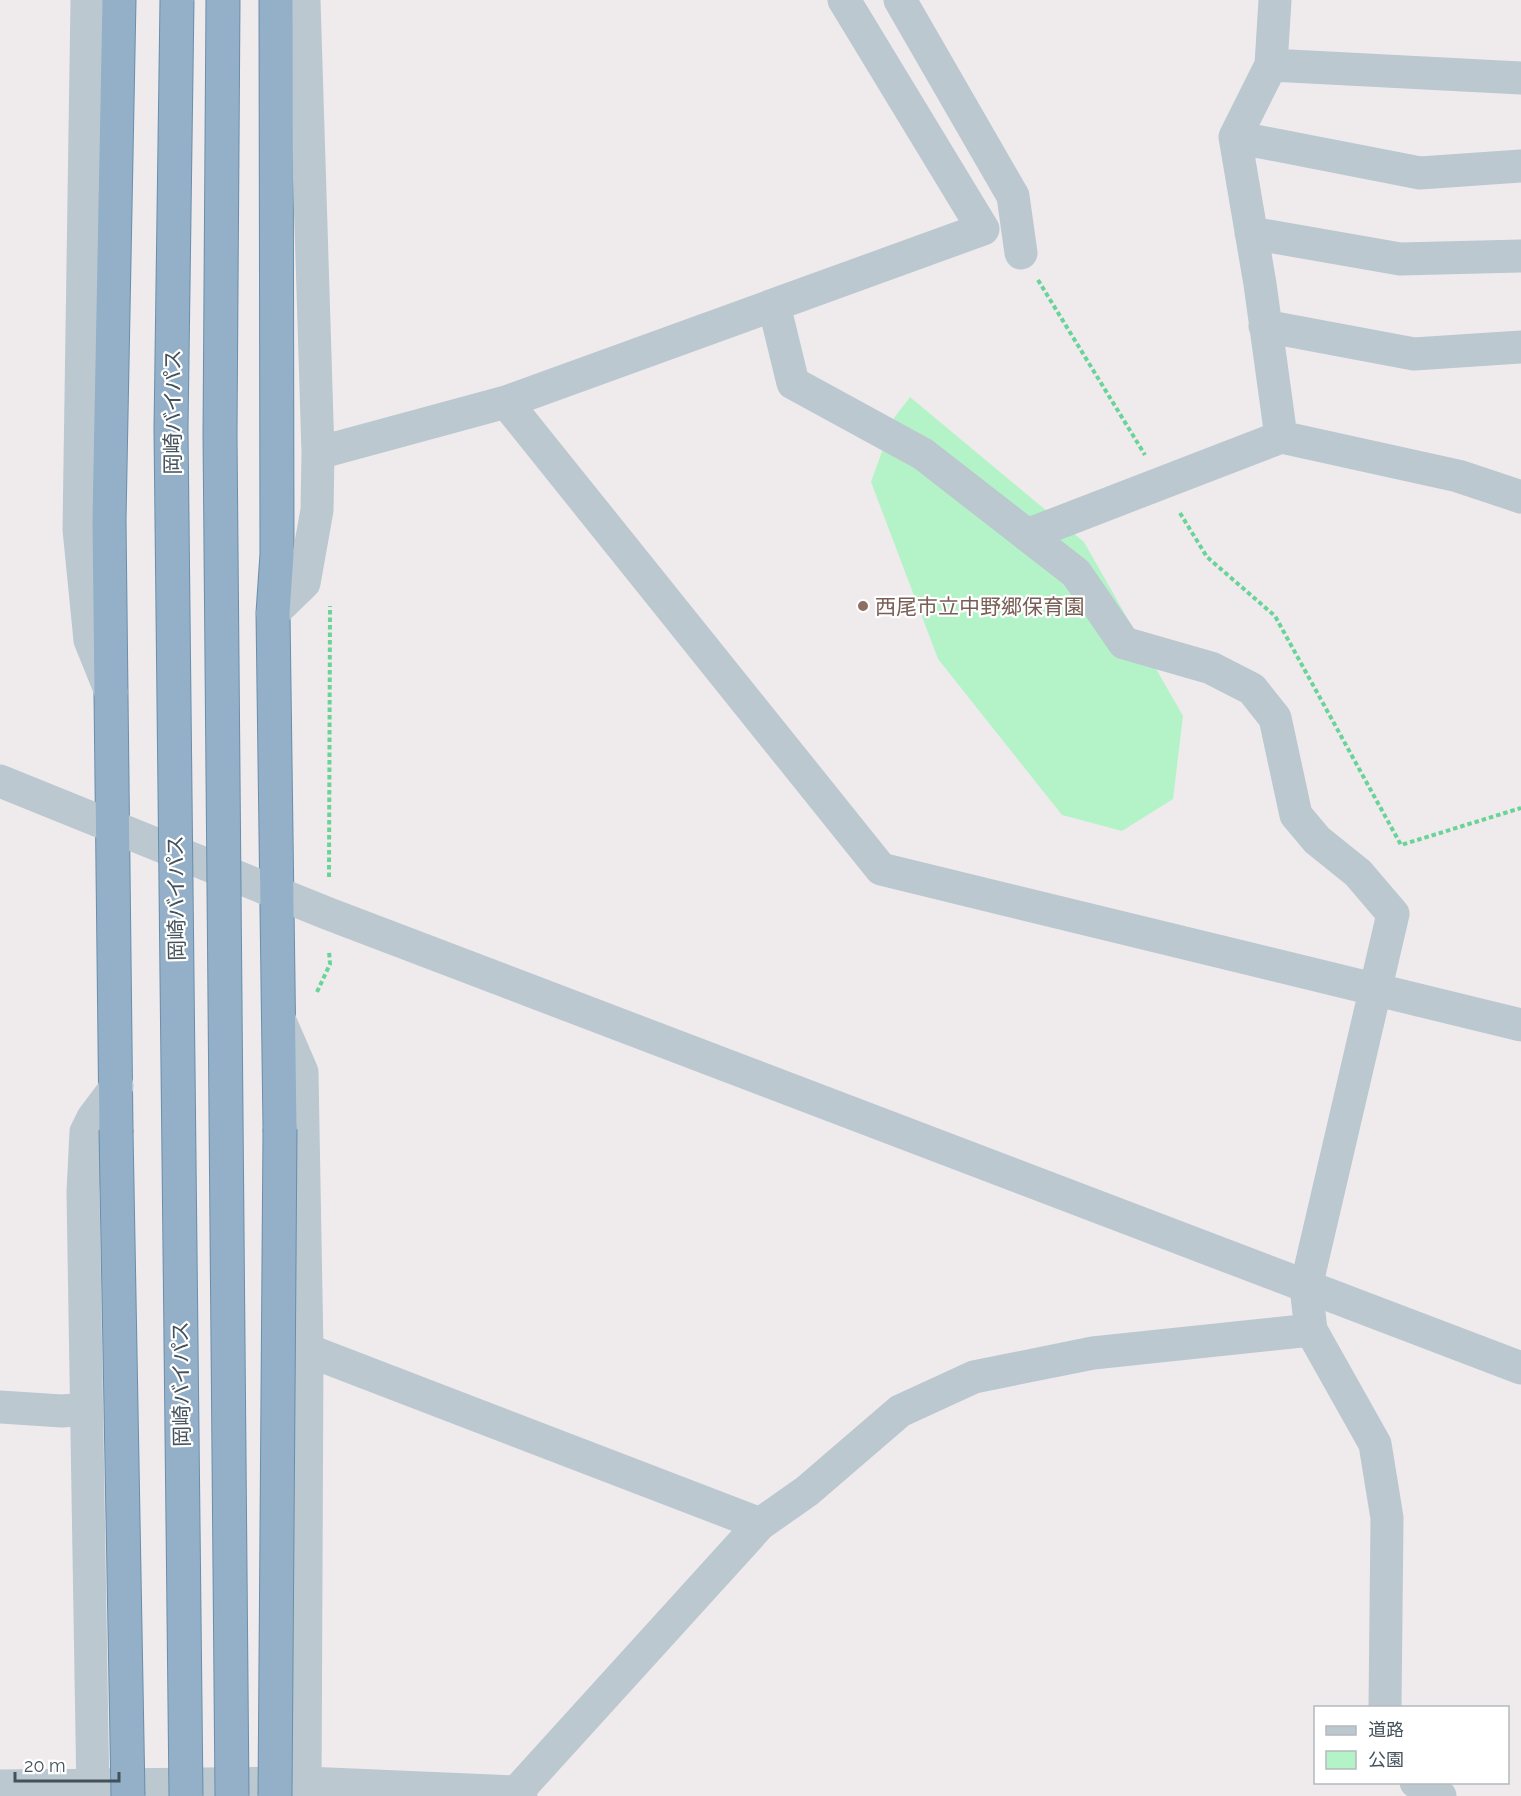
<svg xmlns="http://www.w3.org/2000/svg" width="1521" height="1796" viewBox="0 0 1521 1796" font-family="Raleway,'Noto Sans JP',sans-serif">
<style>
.green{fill:#b4f3c8}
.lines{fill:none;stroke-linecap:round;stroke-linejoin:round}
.trunk-casing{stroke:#698eac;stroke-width:35}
.path{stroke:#69d398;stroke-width:4;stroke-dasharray:4.5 3;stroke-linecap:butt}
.minor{stroke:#bbc8d0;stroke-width:33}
.tertiary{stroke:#bbc8d0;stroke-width:33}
.trunk{stroke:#93b0c8;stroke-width:33}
.trunk-bridge-casing{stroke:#698eac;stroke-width:35;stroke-linecap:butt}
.trunk-bridge{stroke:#93b0c8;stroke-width:33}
.education-dot{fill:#8d6e63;stroke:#fff;stroke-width:2}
.labels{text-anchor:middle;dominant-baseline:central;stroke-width:4.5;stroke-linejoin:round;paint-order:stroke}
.street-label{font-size:21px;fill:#43515b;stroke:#fff}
.education-label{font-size:21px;fill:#785e54;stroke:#fff;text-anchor:start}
</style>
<rect width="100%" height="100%" fill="#efebec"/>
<path class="green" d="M910,397L1084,542L1183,716L1173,799L1122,831L1062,815L938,659L871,482L894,418Z"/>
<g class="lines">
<g class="trunk-casing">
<path id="trunk" d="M276,0L277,554L273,613L280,1129
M116,1130L109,520L119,0"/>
</g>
<path class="path" d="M1038,280L1145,455
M1180,513L1207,557L1275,616L1401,845L1521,808
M329,877L330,606
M317,992L330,964L329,951"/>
<path class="minor" d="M87,0L79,529L90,640L111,692
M900,0L1013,196L1021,253
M1271,65L1521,78
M1235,137L1420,173L1521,166
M1251,233L1400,259L1521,256
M774,305L793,383L923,454L1076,573L1124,643L1211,668L1252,689L1275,718L1296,815L1317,840L1358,873L1393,914L1306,1287L1311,1330L1375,1444L1387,1518L1385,1708
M1265,326L1414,354L1521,347
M506,402L881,869L1521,1025
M1281,437L1458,476L1521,497
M318,453L506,402L983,229L844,0
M1027,535L1281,437L1260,284L1235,137L1271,65L1275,0
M273,613L304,583L317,510L318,453L304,0
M280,1021L302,1072L307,1350L305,1796
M307,1350L760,1524
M0,1407L62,1411L86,1409
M1416,1782L1440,1796
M0,1786L306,1783L515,1792L521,1796
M93,1796L83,1192L86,1132L93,1118L117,1086
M513,1796L760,1524L807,1491L900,1411L974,1377L1093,1353L1311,1330"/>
<path class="tertiary" d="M0,781L329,914L1521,1368"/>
<use href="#trunk" class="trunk"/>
<g class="trunk-bridge-casing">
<path id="trunk-bridge" d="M177,0L171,429L186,1796
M223,0L220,434L232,1796
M116,1130L128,1796
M275,1796L280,1129"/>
</g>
<use href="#trunk-bridge" class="trunk-bridge"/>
</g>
<circle class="education-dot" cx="863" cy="606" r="6"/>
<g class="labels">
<g class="street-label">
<text transform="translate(172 412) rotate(-90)">岡崎バイパス</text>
<text transform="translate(176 898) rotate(-91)">岡崎バイパス</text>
<text transform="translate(181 1384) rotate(-91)">岡崎バイパス</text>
</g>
<g class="education-label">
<text x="875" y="606">西尾市立中野郷保育園</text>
</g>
</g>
<rect x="1314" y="1706" width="195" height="78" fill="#ffffff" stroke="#b4b9bd" stroke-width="1.5"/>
<rect x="1326" y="1726" width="30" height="9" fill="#bbc8d0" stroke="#b4b9bd" stroke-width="1.5"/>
<text x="1368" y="1736" font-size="18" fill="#43515b">道路</text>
<rect x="1326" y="1751" width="30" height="18" fill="#b4f3c8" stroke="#b4b9bd" stroke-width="1.5"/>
<text x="1368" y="1766" font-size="18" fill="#43515b">公園</text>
<path d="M15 1772v9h104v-9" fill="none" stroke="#43515b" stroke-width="3"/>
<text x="24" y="1772" font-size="18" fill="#43515b" stroke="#ffffff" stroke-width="4.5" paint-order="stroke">20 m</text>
</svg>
